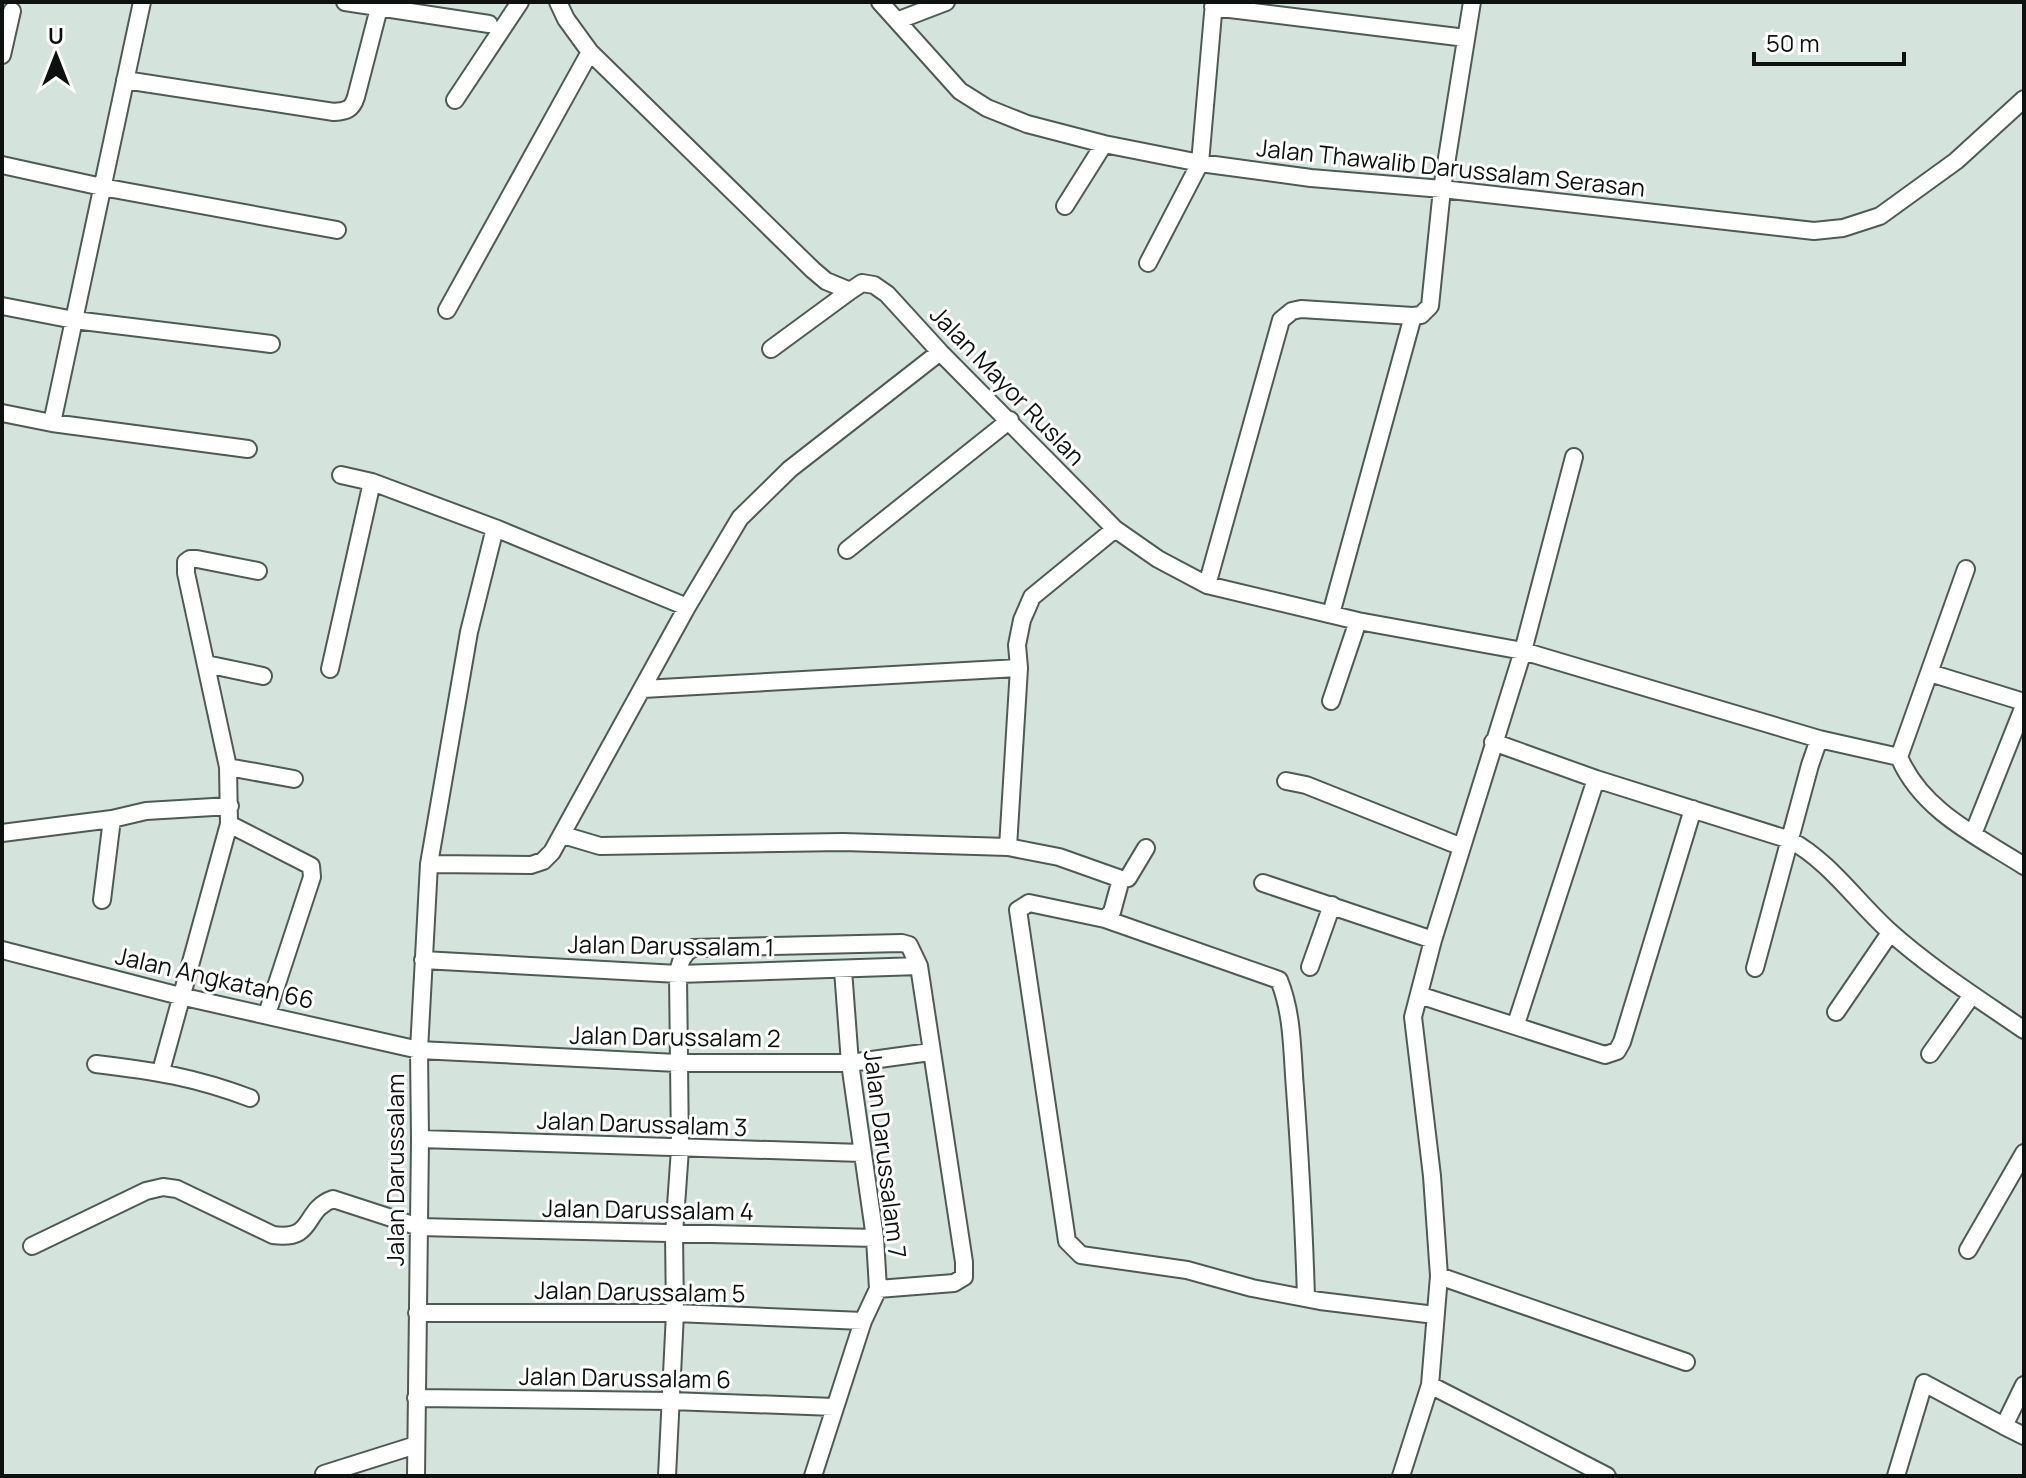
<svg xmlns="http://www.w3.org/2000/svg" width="2026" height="1478" viewBox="0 0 2026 1478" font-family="Manrope,sans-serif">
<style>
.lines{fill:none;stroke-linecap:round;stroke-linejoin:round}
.street-casing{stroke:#4e5b55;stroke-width:20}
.street{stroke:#fff;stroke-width:16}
.labels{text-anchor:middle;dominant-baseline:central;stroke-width:6;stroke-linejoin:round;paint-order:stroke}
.street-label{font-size:24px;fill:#0d1210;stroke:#fff}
</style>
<rect width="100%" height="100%" fill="#d4e3dc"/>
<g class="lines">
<g class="street-casing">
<path id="street" d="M345,2L489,24
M558,2L566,19L590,52L813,270L826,281L850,291L862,283L874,285L887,294L940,352L1115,529L1158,559L1207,585L1358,621L1523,651L1819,739L1810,765L1755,968
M880,2L960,91L987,108L1027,124L1104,144L1200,163L1311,178L1442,189L1814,231L1843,228L1880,216L1956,161L2024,99
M1213,7L1466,38
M899,20L946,2
M2,55L12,11
M125,80L334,112C346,111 352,110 356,97L379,8
M455,100L520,2
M2,165L102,187L337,230
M1065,206L1104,144
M1148,263L1200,163L1214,2
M2,306L74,320L271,344
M447,310L590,52
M771,349L850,291
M2,413L52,423L248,449
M52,423L142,2
M341,475L372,482L495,528L687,607
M847,550L1010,420
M1966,569L1899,757C1922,811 1977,836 2024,866
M1207,585L1281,320L1292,311L1301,309L1413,316L1421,315L1430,306L1442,189L1472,2
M1331,614L1413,316
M206,664L263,676
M330,669L372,482
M1930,673L2024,702
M643,689L1019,668
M1331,701L1358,621
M1819,739L1899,757
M1493,742L1596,779L1790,840C1829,861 1856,901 1889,931C1930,968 1979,999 2024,1030
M228,767L294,779
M1286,781L1306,785L1462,847
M229,824L311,866L312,877L267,1014
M2,833L112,819
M1973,834L2024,706
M563,835L600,846L843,842L1008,847L1059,857L1121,879L1128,878L1146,848
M1008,847L1019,668L1017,645L1022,620L1032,597L1115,529
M429,864L531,865L543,861L552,852L687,607L740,518L790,469L940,352
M1121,879L1112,912L1105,919L1029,903L1018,910L1067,1241L1081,1255L1187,1270L1252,1288L1320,1301L1435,1315
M1263,883L1433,940
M102,900L112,819L146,811L230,806
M1105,919L1279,980C1293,1014 1292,1053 1295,1089C1300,1159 1304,1228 1306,1298
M2,950L180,996L419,1050L677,1063H850L930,1052
M423,960L678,974L919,966
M1310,967L1332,905
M1419,995L1605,1055L1617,1051L1622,1042L1693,809
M1836,1012L1890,933
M1516,1024L1596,779
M1930,1054L1972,995
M96,1064C155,1071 194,1077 250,1098
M161,1071L229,824L228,767L186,573V562L190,559H197L258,571
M420,1139L862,1153
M32,1246L146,1191L163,1187L177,1189L273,1235C316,1241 302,1210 333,1199L419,1227L875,1238
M1968,1250L2024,1153
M1439,1276L1686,1362
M417,1313H675L863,1321
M1430,1385L1607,1476
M416,1398L671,1401L834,1407
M2004,1426L2024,1436
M324,1474L416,1445
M416,1476L420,1139L419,1050L429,864L469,632L495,528
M667,1476L675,1313L674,1234L680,1149L678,974C680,962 682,955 692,948L902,943L909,945L919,966L964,1262V1277L954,1283L878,1289
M813,1476L863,1321L878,1289L875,1238L850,1063L843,970
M1401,1476L1430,1385L1439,1276L1432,1176L1413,1017L1433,940L1523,651L1574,457
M1896,1476L1924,1383L2004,1426L2024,1385"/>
</g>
<use href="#street" class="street"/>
</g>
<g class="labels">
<g class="street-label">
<text transform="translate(1451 167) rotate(6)">Jalan Thawalib Darussalam Serasan</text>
<text transform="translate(1008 385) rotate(46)">Jalan Mayor Ruslan</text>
<text transform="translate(671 945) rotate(1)">Jalan Darussalam 1</text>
<text transform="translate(215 977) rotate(13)">Jalan Angkatan 66</text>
<text transform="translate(675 1036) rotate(1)">Jalan Darussalam 2</text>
<text transform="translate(642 1123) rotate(2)">Jalan Darussalam 3</text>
<text transform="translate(886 1154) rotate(83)">Jalan Darussalam 7</text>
<text transform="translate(394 1170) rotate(-90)">Jalan Darussalam</text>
<text transform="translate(648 1209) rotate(1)">Jalan Darussalam 4</text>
<text transform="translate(640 1291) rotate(1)">Jalan Darussalam 5</text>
<text transform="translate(625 1377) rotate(1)">Jalan Darussalam 6</text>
</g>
</g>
<rect width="2026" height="1478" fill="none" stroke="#0d1210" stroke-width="8"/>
<g transform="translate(56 56)" stroke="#ffffff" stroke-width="6" paint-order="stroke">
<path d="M0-6L14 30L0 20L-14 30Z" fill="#0d1210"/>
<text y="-12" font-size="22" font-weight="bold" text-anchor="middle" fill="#0d1210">U</text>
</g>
<path d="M1754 52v12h150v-12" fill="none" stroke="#0d1210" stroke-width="4"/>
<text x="1766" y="52" font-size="24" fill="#0d1210" stroke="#ffffff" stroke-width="6" paint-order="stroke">50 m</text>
</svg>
